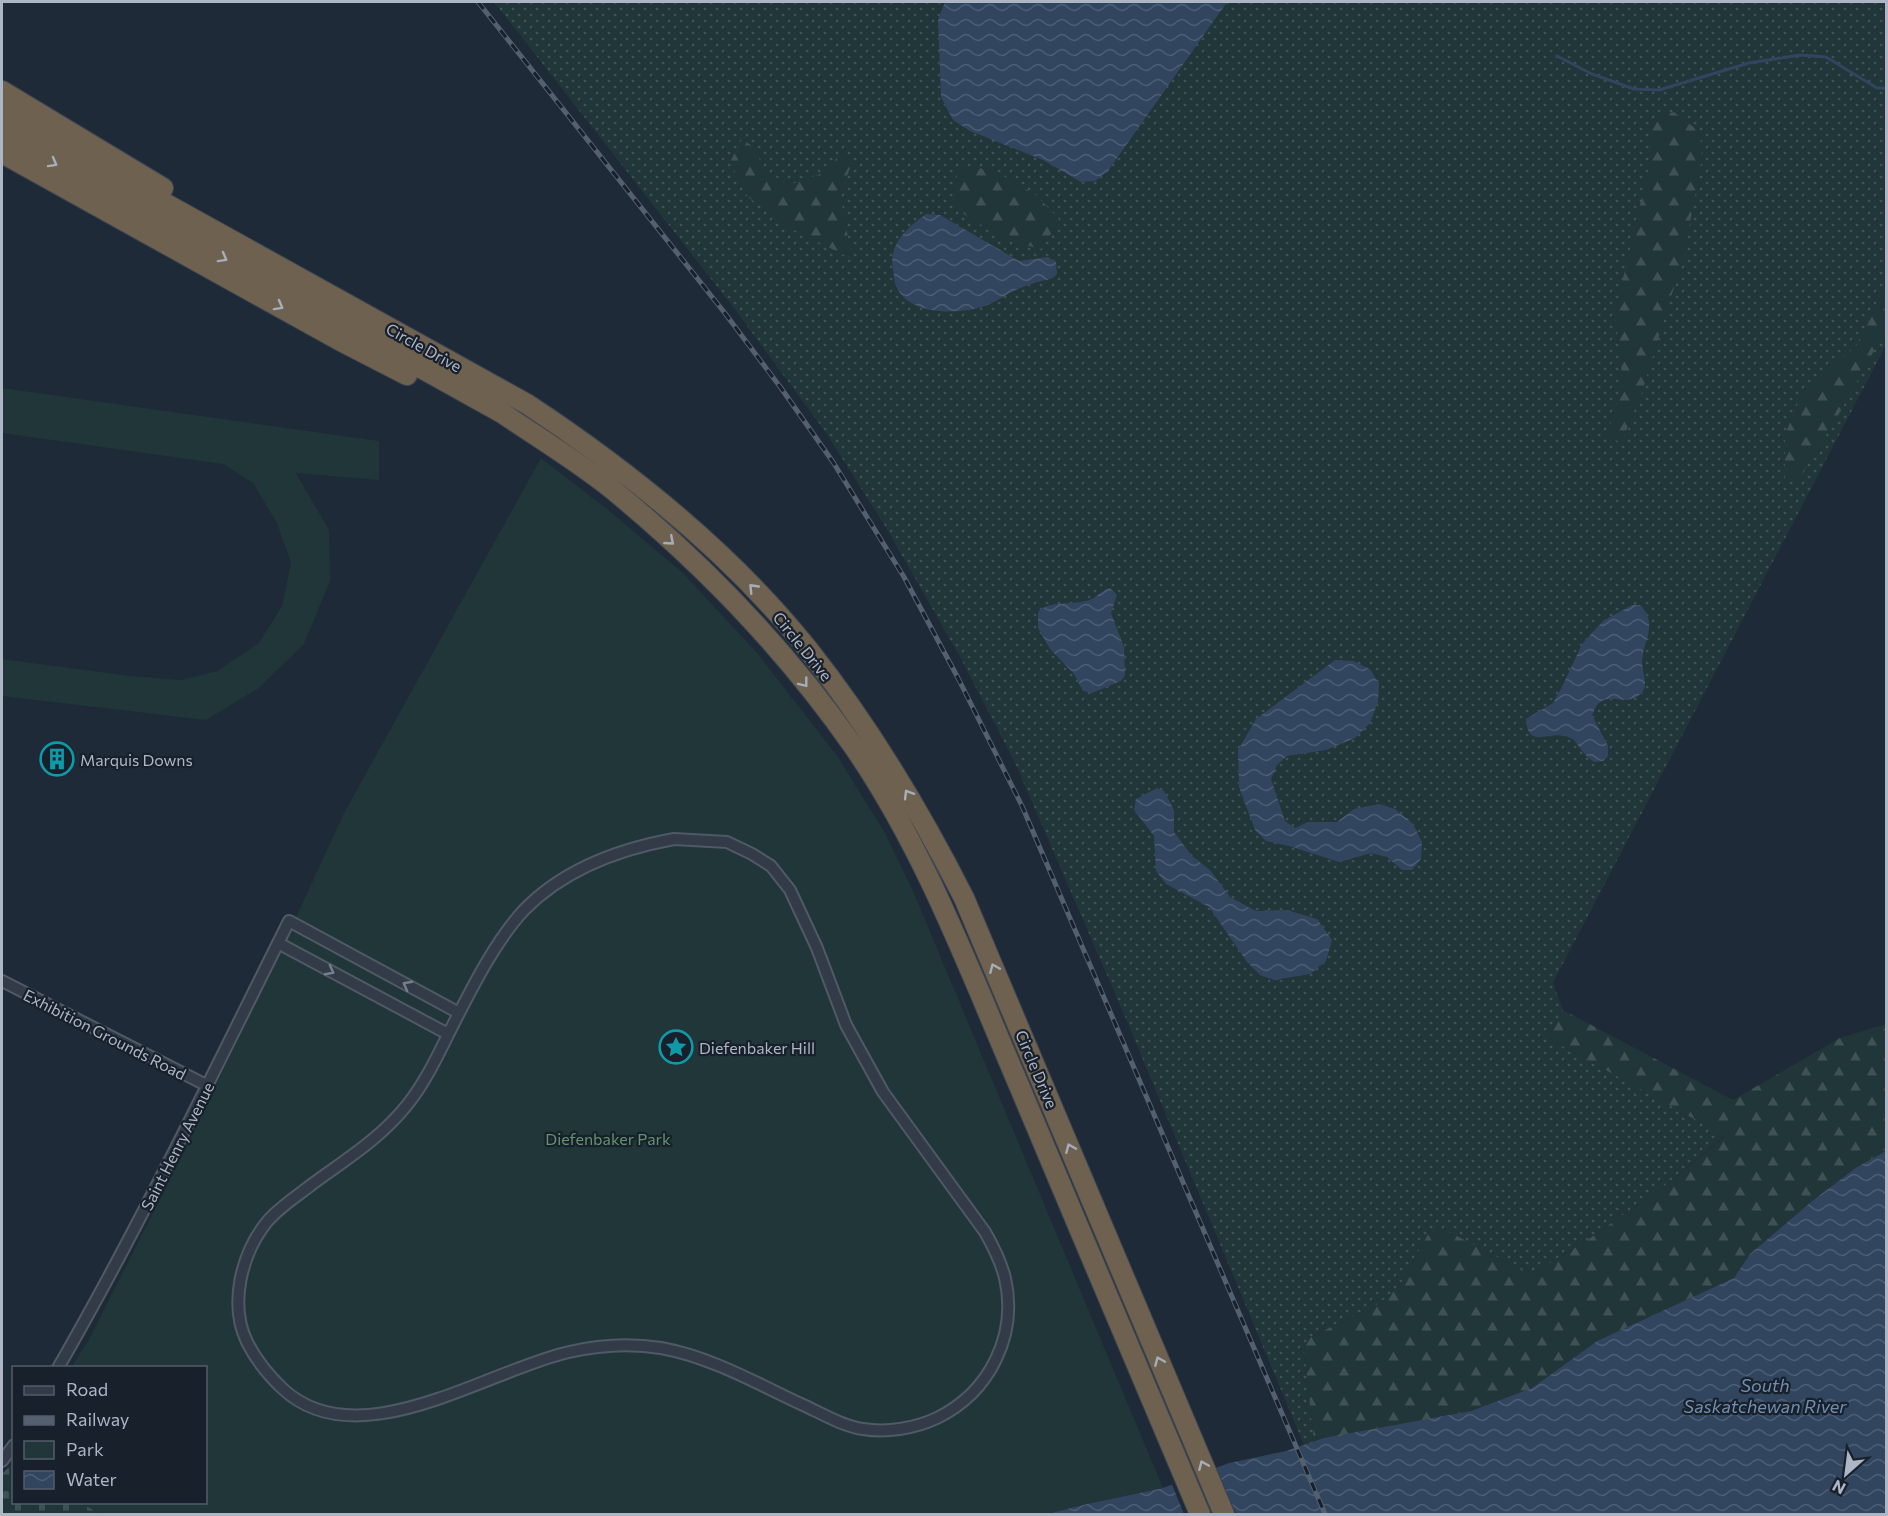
<svg xmlns="http://www.w3.org/2000/svg" width="1888" height="1516" viewBox="0 0 1888 1516" font-family="Commissioner,sans-serif">
<style>
.grass{fill:url(#grass-dots)}
.forest{fill:url(#forest-firs)}
.cemetery{fill:url(#cemetery-stones)}
.park{fill:#203638}
.water{fill:url(#water-waves)}
.pier{fill:#1e2a37}
.lines{fill:none;stroke-linecap:round;stroke-linejoin:round}
.stream{stroke:#31455f;stroke-width:3}
.minor-casing{stroke:#505966;stroke-width:14}
.motorway-casing{stroke:#3d4652;stroke-width:22}
.minor{stroke:#323b47;stroke-width:10}
.motorway{stroke:#6e614f;stroke-width:20}
.rail-casing{stroke:#54606f;stroke-width:5}
.rail{stroke:#18202c;stroke-width:3;stroke-dasharray:9;stroke-linecap:butt}
.oneway{stroke:#a6aeb9}
.oneway2{stroke:#757f8c}
.labels{text-anchor:middle;dominant-baseline:central;stroke-width:4.5;stroke-linejoin:round;paint-order:stroke}
.street-label{font-size:16px;fill:#acb6c5;stroke:#18202c}
.poi-label{font-size:16px;fill:#acb6c5;stroke:#18202c;text-anchor:start}
.park-label{font-size:16px;fill:#63956d;stroke:#18202c}
.water-label{font-size:18px;font-style:italic;fill:#738eaf;stroke:#18202c}
</style>
<defs>
<pattern id="grass-dots" width="8" height="8" patternUnits="userSpaceOnUse" patternTransform="scale(1.5)"><rect width="8" height="8" fill="#203638"/><path d="M2 2h.1M6 6h.1" fill="none" stroke="#3e5153" stroke-width="1.8" stroke-linecap="round"/></pattern>
<pattern id="forest-firs" width="22" height="20" patternUnits="userSpaceOnUse" patternTransform="scale(1.5)"><rect width="22" height="20" fill="#203638"/><path d="M5 1l3.5 6h-7zM16 11l3.5 6h-7z" fill="#3e5153"/></pattern>
<pattern id="cemetery-stones" width="16" height="16" patternUnits="userSpaceOnUse" patternTransform="scale(1.5)"><rect width="16" height="16" fill="#203638"/><path d="M2 7V4a2 2 0 0 1 4 0v3zM10 15v-3a2 2 0 0 1 4 0v3z" fill="#3e5153"/></pattern>
<pattern id="water-waves" width="16" height="10" patternUnits="userSpaceOnUse" patternTransform="scale(1.5)"><rect width="16" height="10" fill="#31455f"/><path d="M0 5q4-4 8 0t8 0" fill="none" stroke="#4c5e74"/></pattern>
</defs>
<rect width="100%" height="100%" fill="#1e2a37"/>
<path class="grass" d="M494,2H1886V345L1553,983L1563,1010L1548,1038L1725,1135L1667,1184L1586,1241L1534,1273L1525,1271L1431,1229L1401,1284L1381,1303L1311,1337L1304,1348L1314,1442L1304,1445L1123,1012L1015,763L960,657L885,526L826,433L733,307Z"/>
<path class="forest" d="M1674,112L1700,132L1702,158L1684,255L1641,395L1621,443L1607,435L1623,383L1615,313L1650,162L1652,119Z
M742,139L755,148L764,170L789,185L823,173L844,150L852,163L840,194L852,259L792,229L748,197L730,162Z
M958,167L991,169L1036,195L1060,220L1041,249L1003,239L953,207Z
M1886,284V329L1835,421L1798,480H1785V435L1801,395L1856,346Z
M1563,1010L1733,1100L1840,1038L1886,1024V1151L1857,1167L1750,1254L1734,1278L1597,1341L1532,1388L1471,1411L1314,1442L1304,1348L1311,1337L1380,1303L1401,1284L1431,1229L1445,1230L1525,1271L1534,1273L1586,1241L1667,1184L1725,1136L1548,1038Z"/>
<path class="cemetery" d="M10,1466L13,1468L14,1502L80,1503L102,1514H2V1474Z"/>
<path class="park" d="M2,388L379,441V480L296,473L329,530L330,581L304,644L259,688L206,720L2,696V659L130,676L181,680L217,671L259,643L282,606L291,563L277,523L253,483L223,464L2,433Z
M541,458L607,509L683,573L758,654L838,757L885,833L913,891L1163,1488L1087,1504L1047,1514H102L80,1503L206,1502V1368H71L89,1339L189,1142L274,965L344,813Z"/>
<path class="water" d="M945,2H1227L1108,171L1095,181L1081,182L1043,160L970,131L953,120L941,97L938,20Z
M926,214L940,215L1019,261L1048,257L1056,262L1057,274L1053,278C1042,281 1029,284 1018,289C1008,293 999,300 990,304C965,315 911,317 897,288C894,283 894,275 893,270C888,244 907,228 926,214Z
M1110,588L1117,595L1111,613L1124,647L1125,675L1121,681L1092,693L1083,691L1074,674L1050,649L1038,628V612C1051,599 1072,606 1089,600C1097,598 1101,590 1110,588Z
M1632,605H1640C1659,624 1643,640 1642,662C1642,674 1651,687 1638,696C1626,705 1610,693 1599,703C1596,705 1594,712 1592,715L1608,746V756L1603,761L1594,762C1590,759 1586,756 1583,752C1578,747 1577,741 1570,738C1551,728 1528,752 1526,719L1553,703L1562,687L1582,644L1603,621Z
M1335,660L1353,661L1370,669L1379,684L1378,702L1370,723L1355,738L1326,750L1287,756L1277,765L1271,779L1285,821L1295,828L1308,822H1337L1354,809L1379,804L1395,809L1413,824L1422,842L1421,859L1412,870H1402L1387,857L1371,853L1339,862L1289,846L1266,841L1255,830L1239,787L1238,750L1256,719Z
M1157,788L1164,791L1174,810V832L1192,856L1210,870L1230,897L1256,911L1287,910L1317,919L1332,940L1326,961L1310,974L1274,980L1260,975L1247,962L1209,907L1166,884L1156,871L1154,836L1134,810L1136,799Z
M1886,1151V1514H1047L1087,1504L1163,1488L1229,1463L1286,1451L1324,1438L1471,1411L1532,1388L1597,1341L1734,1278L1750,1254L1811,1202L1857,1167Z"/>
<path class="pier" d="M1215,1465L1236,1514H1184L1171,1482Z"/>
<g class="lines">
<path class="stream" d="M1557,56L1592,74L1634,89L1659,90L1749,63L1800,55L1826,57L1877,88H1886"/>
<g class="minor-casing">
<path id="minor" d="M674,839L727,842L752,854L771,866L790,890L817,948L846,1025L883,1092L985,1232C993,1246 1001,1262 1005,1278C1018,1335 990,1392 937,1418C916,1428 887,1433 863,1429C842,1426 821,1413 801,1404C756,1383 711,1357 661,1348C630,1343 599,1345 569,1352C488,1370 358,1459 283,1389C268,1375 256,1360 247,1342C229,1305 241,1255 266,1223C278,1208 296,1197 311,1185C345,1160 381,1138 407,1105C428,1079 442,1046 457,1017C475,982 497,939 524,910C564,869 619,849 674,839Z
M278,943L448,1034
M2,981L208,1086
M58,1368C142,1222 214,1071 289,921L459,1013
M2,1461L14,1445"/>
</g>
<g class="motorway-casing">
<path id="motorway" d="M2,91L163,188
M2,113L527,404C630,472 730,552 807,648C869,726 919,809 964,898L1224,1514
M2,135L502,413C539,438 577,461 612,489C702,563 787,651 854,747C925,850 969,969 1018,1083C1078,1227 1140,1371 1200,1514
M2,153L339,340L407,375"/>
</g>
<use href="#minor" class="minor"/>
<use href="#motorway" class="motorway"/>
<g class="rail-casing">
<path id="rail" d="M478,2L724,312L781,388L833,462L904,577L958,678L1022,806L1325,1514"/>
</g>
<use href="#rail" class="rail"/>
</g>
<defs><path id="oneway-chevron" d="M-2-3.5L2.5 0L-2 3.5" fill="none" stroke-width="1.6" stroke-linecap="round" stroke-linejoin="round" transform="scale(1.5)"/></defs>
<g class="oneway">
<use href="#oneway-chevron" transform="translate(53 163) rotate(29)"/>
<use href="#oneway-chevron" transform="translate(223 258) rotate(29)"/>
<use href="#oneway-chevron" transform="translate(279 306) rotate(29)"/>
<use href="#oneway-chevron" transform="translate(670 541) rotate(41)"/>
<use href="#oneway-chevron" transform="translate(753 588) rotate(-134)"/>
<use href="#oneway-chevron" transform="translate(804 683) rotate(52)"/>
<use href="#oneway-chevron" transform="translate(908 794) rotate(-121)"/>
<use href="#oneway-chevron" transform="translate(994 968) rotate(-113)"/>
<use href="#oneway-chevron" transform="translate(1070 1148) rotate(-113)"/>
<use href="#oneway-chevron" transform="translate(1159 1361) rotate(-113)"/>
<use href="#oneway-chevron" transform="translate(1203 1465) rotate(-113)"/>
</g>
<g class="oneway2">
<use href="#oneway-chevron" transform="translate(330 971) rotate(28)"/>
<use href="#oneway-chevron" transform="translate(407 985) rotate(-152)"/>
</g>
<defs>
<g id="building-ring" transform="scale(1.725)"><circle r="9.5" fill="#18202c" stroke="#0f9aa8" stroke-width="1.5"/><path d="M-4-6H4V6H1V3H-1V6H-4ZM-2.5-4.3h1.7v1.8h-1.7ZM.8-4.3h1.7v1.8H.8ZM-2.5-1h1.7V.8h-1.7ZM.8-1h1.7V.8H.8Z" fill="#0f9aa8"/></g>
<g id="sight-ring" transform="scale(1.725)"><circle r="9.5" fill="#18202c" stroke="#0f9aa8" stroke-width="1.5"/><path d="M0-6L1.8-2.2L6-1.7L2.9 1.2L3.7 5.4L0 3.3L-3.7 5.4L-2.9 1.2L-6-1.7L-1.8-2.2Z" fill="#0f9aa8"/></g>
</defs>
<g fill-rule="evenodd">
<use href="#building-ring" x="57" y="759"/>
<use href="#sight-ring" x="676" y="1047"/>
</g>
<g class="labels">
<g class="street-label">
<text transform="translate(424 347) rotate(29)">Circle Drive</text>
<text transform="translate(803 646) rotate(51)">Circle Drive</text>
<text transform="translate(105 1034) rotate(27)">Exhibition Grounds Road</text>
<text transform="translate(1037 1069) rotate(67)">Circle Drive</text>
<text transform="translate(177 1146) rotate(-63)">Saint Henry Avenue</text>
</g>
<g class="poi-label">
<text x="80" y="759">Marquis Downs</text>
<text x="699" y="1047">Diefenbaker Hill</text>
</g>
<g class="park-label">
<text x="608" y="1138">Diefenbaker Park</text>
</g>
<g class="water-label">
<text x="1765" y="1385">South<tspan x="1765" dy="21">Saskatchewan River</tspan></text>
</g>
</g>
<rect width="1888" height="1516" fill="none" stroke="#acb6c5" stroke-width="6"/>
<rect x="12" y="1366" width="195" height="138" fill="#18202c" stroke="#535c69" stroke-width="1.5"/>
<rect x="24" y="1386" width="30" height="9" fill="#323b47" stroke="#535c69" stroke-width="1.5"/>
<text x="66" y="1396" font-size="18" fill="#acb6c5">Road</text>
<rect x="24" y="1416" width="30" height="9" fill="#54606f" stroke="#535c69" stroke-width="1.5"/>
<text x="66" y="1426" font-size="18" fill="#acb6c5">Railway</text>
<rect x="24" y="1441" width="30" height="18" fill="#203638" stroke="#535c69" stroke-width="1.5"/>
<text x="66" y="1456" font-size="18" fill="#acb6c5">Park</text>
<rect x="24" y="1471" width="30" height="18" fill="url(#water-waves)" stroke="#535c69" stroke-width="1.5"/>
<text x="66" y="1486" font-size="18" fill="#acb6c5">Water</text>
<g transform="translate(1846 1474) rotate(208)" stroke="#18202c" stroke-width="4.5" paint-order="stroke">
<path d="M0-4.5L10 22L0 15L-10 22Z" fill="#acb6c5"/>
<text y="-9" font-size="16" font-weight="bold" text-anchor="middle" fill="#acb6c5">N</text>
</g>
</svg>
